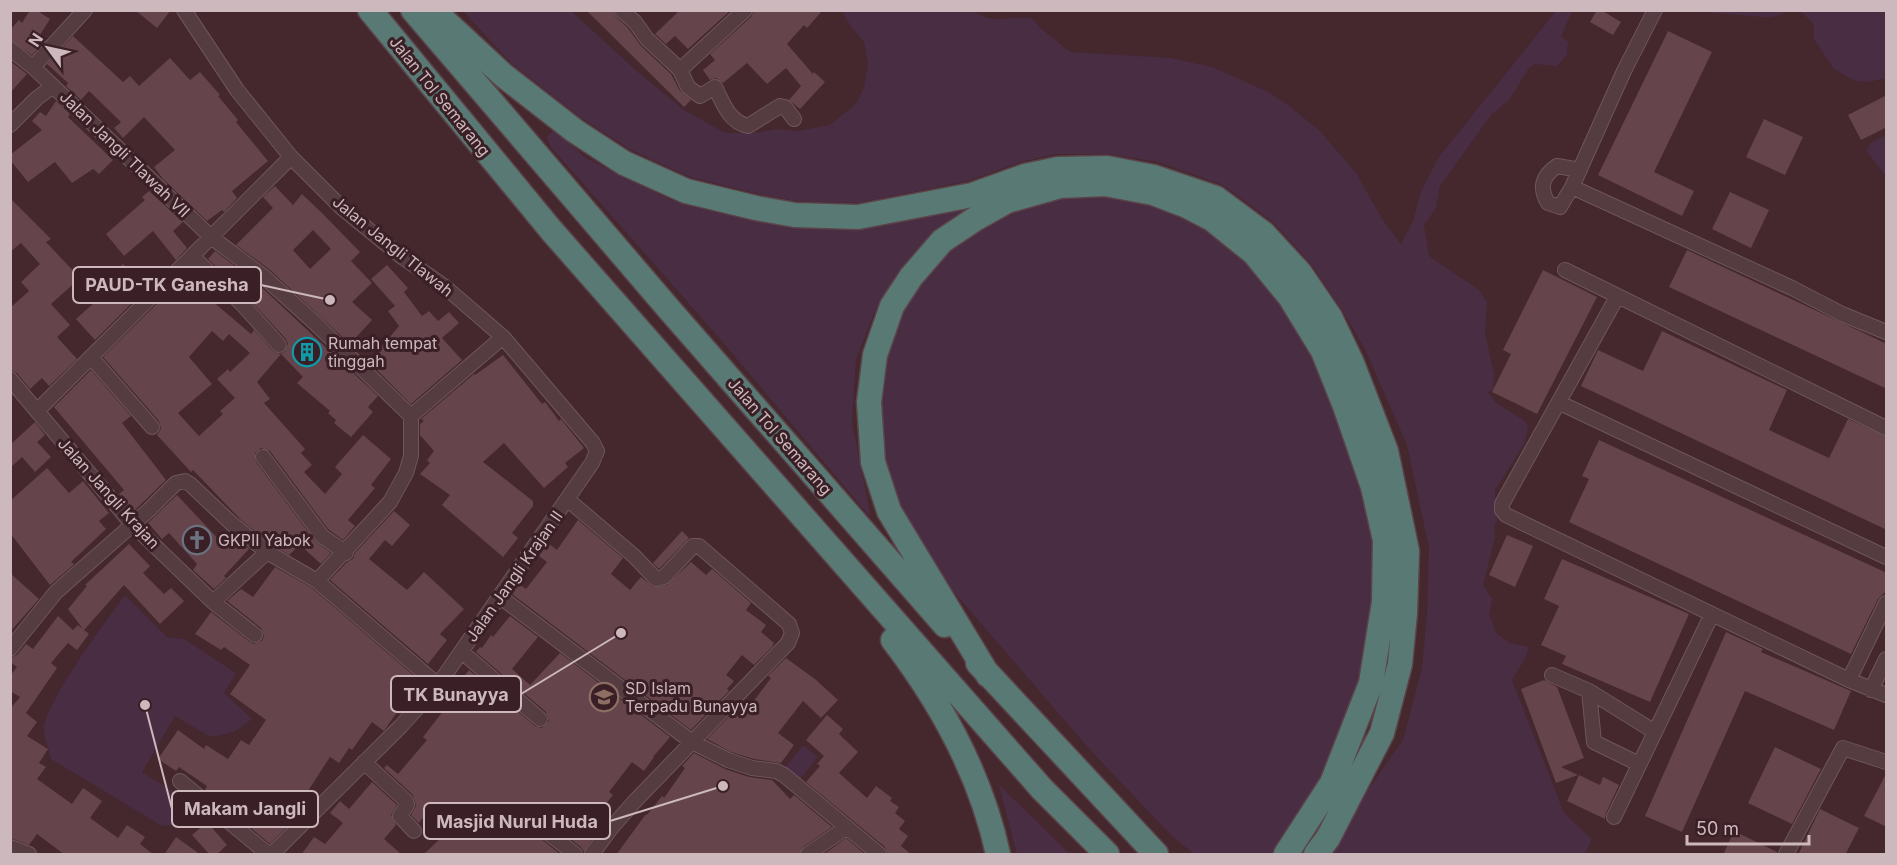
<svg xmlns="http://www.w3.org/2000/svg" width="1897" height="865" viewBox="0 0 1897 865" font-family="Inter,sans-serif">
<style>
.green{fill:#492d43}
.building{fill:#65444b;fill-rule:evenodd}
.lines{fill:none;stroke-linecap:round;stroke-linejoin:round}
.minor-casing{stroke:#6e575c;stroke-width:16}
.motorway-casing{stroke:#5b4349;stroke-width:27}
.minor{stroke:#543c41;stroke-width:14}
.motorway{stroke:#597a74;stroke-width:24}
.labels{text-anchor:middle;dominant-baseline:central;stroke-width:6;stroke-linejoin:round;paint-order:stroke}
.street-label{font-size:16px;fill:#cdb9bd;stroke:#3a2026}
.poi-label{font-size:16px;fill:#cdb9bd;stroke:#3a2026;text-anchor:start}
.leader{fill:none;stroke:#cdb9bd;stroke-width:2}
.callout-dot{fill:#cdb9bd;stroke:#3a2026;stroke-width:2}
.callout{fill:#3a2026;stroke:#cdb9bd;stroke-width:2}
.callout-label{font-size:18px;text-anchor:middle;font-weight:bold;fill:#cdb9bd}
</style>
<rect width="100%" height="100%" fill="#45272e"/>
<path class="green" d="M971,10C995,26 1008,15 1032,18L1039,27L1070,52L1170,58L1212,67L1268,92L1288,105L1320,131L1356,173L1382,219L1401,244L1413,221L1421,191L1439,157L1556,11H1575L1572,12L1561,36L1568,42L1567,55L1557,66L1535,64L1529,68L1509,100L1491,115L1440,186L1436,208L1424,225L1429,256L1479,290L1487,302L1485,332L1494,375L1493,390L1488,392L1495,402L1526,422L1528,429L1524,444L1495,490L1497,521L1494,526L1495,537L1483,585L1492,599L1489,615L1497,634L1510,643L1528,647C1528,659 1517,669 1512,680L1564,813L1592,839L1585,854H1327L1351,814L1403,740L1422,668L1427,614L1429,548L1407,445L1364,347L1342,310L1311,264L1273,222L1223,185L1158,162L1109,154H1056L1021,162L968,181L858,203L797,201L759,194L690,177L631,150L583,119L512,64L463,11H571L639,73L684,110L725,133H753L776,129L797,131L830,125L855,105L864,88L868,63L864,42L850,25L842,11Z
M1700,11L1788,10V11C1771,21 1757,16 1740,15C1726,13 1714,14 1700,11Z
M1800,11H1886V82L1884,79L1867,82L1855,81L1834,69L1814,39V24Z
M556,129L584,157L671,200L784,223L980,199L896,275L875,310L856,360L852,423L871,518L715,333L550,146L547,136Z
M1886,135V177L1866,150L1871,143Z
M1104,193L1150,202L1208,227L1248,259L1283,302L1315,355L1338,409L1376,541V602L1363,681L1325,780L1276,854H1194L1172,836L1092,752L935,570L897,507L881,460L877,403L883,358L899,310L948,248L1011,209L1062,194Z
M125,595L167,637L184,639L236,673L224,693L252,719L234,732L211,737L175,716L142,772L179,795L202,812L184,824L162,826L51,759C49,750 45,740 44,731C43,704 107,620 125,595Z
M803,745L818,757L797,783L782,772Z
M999,785L1070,854H1017Z"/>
<path class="building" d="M30,10H36L50,19L40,35L46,40L32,55L10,40V30L19,20L22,23Z
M135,10H171L157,28Z
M586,10H612L615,16L628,28L641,46L671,74L680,91L691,100L684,107Z
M680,10H731L688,49L675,36L666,44L655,34Z
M754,10H823L807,28L804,25L787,44L813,74L814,72L825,82L800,109L789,100L801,86L786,68L767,84L747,63L723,83L716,78L710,80L703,70L715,60L710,54L751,17Z
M1597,10H1601L1621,22L1613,35L1590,22Z
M1668,31L1712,52L1654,172L1694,191L1682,216L1598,175Z
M73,36L123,82L130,76L139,86L170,58L190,80L200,72L220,95L218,96L238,120L236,122L268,161L232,191L237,198L224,212L222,210L207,221L163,179L154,167L175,150L144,117L123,138L114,128L121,122L89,91L81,100L66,86L68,83L47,64Z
M10,61L27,74L10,93Z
M1887,95V127L1861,140L1848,115Z
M56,101L70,114L68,117L113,160L99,174L93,169L72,183L55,162L28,182L10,160V155L42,130L32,121L40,112L46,116Z
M1764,119L1803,137L1785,175L1746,157Z
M275,186L293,205L302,194L323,214L360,252L351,261L372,283L352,302L372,320L350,344L269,269L236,245L273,208L263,197ZM313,230L331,249L310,269L293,250Z
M149,191L183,222L173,231L187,248L176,260L153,231L124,256L106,234L145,200L142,197Z
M1730,192L1769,210L1751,248L1712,229Z
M10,198L51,239L46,242L80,278L51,304L70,325L57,337L77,359L49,386L42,378L30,389L17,373L10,370V308L29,291L21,282L40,264L21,243L10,252Z
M1687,250L1887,344V389L1669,287Z
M215,251L257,283L378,396L368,407L373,412L351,437L334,423L336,420L328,413L330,411L297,383L303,377L281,354L257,382L270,399L264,403L305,449L301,453L312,465L304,472L325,494L342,474L335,467L363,435L391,459L371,485L375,488L348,520L355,526L343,540L328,529L270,451L261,448L255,453L256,462L315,541L331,553L321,564L300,545L289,555L272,545L241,520L193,470L191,472L157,435L161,429L159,421L103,357L184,277L251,334L254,330L273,351L280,354L285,351L288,344L286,339L248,298L208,259ZM212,331L223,341L229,334L250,353L230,372L228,369L217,379L235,398L220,411L223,414L199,436L178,413L212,384L189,357Z
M123,264L147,288L95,340L76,319L95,302L81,286L97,270L107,280Z
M387,265L408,288L404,292L422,316L429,311L438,321L449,312L459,323L442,338L462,360L411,404L369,362L399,326L388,311L395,306L371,279Z
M1543,270L1597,297L1537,414L1492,392L1511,354L1503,350Z
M1662,331L1787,390L1769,430L1829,458L1848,419L1887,437V530L1581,386L1598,350L1643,371Z
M503,355L542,404L545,402L559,421L561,419L584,448L565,463L568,467L544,488L504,443L483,462L533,501V506L512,533L518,538L503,557L442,505L450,495L420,474L430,463L427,460L434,451L420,435V424L424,421L421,419L474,374L475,375Z
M91,370L131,416L122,423L166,480L133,512L119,494L124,490L54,407Z
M35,422L45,435L37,442L51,457L35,472L22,457L10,468V445Z
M1599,440L1887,573V590L1878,599L1851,654L1569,522L1589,479L1582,476Z
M47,468L69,493L83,481L109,513L99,521L106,529L71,562L74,564L71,567L50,585L10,533V501Z
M177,495L224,545L233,536L249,549L224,576L226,578L214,589L193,570L197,564L169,533L162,539L148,523Z
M394,511L410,525L392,546L385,540L369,559L407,590L424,572L464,609L440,634L447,640L428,664L330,580L347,562L353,559L355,553Z
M578,520L623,558L611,574L630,590L641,577L653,587L667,585L691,562L706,575L712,569L726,581L751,603L746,610L766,625L761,632L774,643L772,647L754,665L742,655L726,675L734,681L727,689L729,691L691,730L512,594L519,584L526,589L547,562L539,556L548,543L557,550Z
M682,531L689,538L659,569L653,563Z
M1507,535L1533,546L1515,587L1489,575Z
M129,544L150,566L143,573L164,594L171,588L184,601L160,624L124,585L84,630L89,634L77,650L68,643L51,663L57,668L26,713L37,722L27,736L48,749L39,763L46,767L37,779L72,804L83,788L102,801L90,818L118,838L127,825L145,837L140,844L154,855H65L37,834L29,845L10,838V709L20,697L10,691V676L17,667L10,662V658L17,655L26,644L33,649L58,616L73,630L78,625L83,629L68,609L87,586L85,585Z
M1562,559L1689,614L1650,702L1562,664L1566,656L1541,645L1559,606L1544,599Z
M275,567L312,588L413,675L399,696L409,703L408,705L400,714L397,712L384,731L372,722L352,750L349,748L339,763L330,757L297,808L302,812L270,844L232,812L233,811L205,790L207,786L179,767L176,771L158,759L178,730L204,749L206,745L228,759L241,740L249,745L266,720L230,694L250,665L224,647L221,650L195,634L211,612L250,642L254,644L262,641L264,636L261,628L227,601L241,589L253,597Z
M10,573L39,599L10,632Z
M510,616L538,637L512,669L530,685L560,653L670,737L653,757H654L644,771L632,762L609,792L613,795L589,825L598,831L584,852L581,847L526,806L518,810L517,819L561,855H423L446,833L425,815L419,823L411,815L416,806L413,795L384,768L387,765L398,774L427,740L423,737L454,697L450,694L469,670L535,726L542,728L549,721L546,712L476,652L480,647L482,648L491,635L493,637Z
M1726,632L1763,649L1761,652L1851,691L1834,730L1745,691L1682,832L1645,816Z
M786,658L815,679L838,700L821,718L803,701L778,733L794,745L781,763L754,759L731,752L707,739L744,701L750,706L771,678L768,676Z
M1544,680L1557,687L1584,758L1561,767L1578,775L1556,783L1521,689Z
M827,715L843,729L839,734L858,752L839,773L867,798L876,786L892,798L890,801L899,807L895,813L905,821L899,829L908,836L901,846L912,855H888L885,847L806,782L820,766L817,764L824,756L806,740Z
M1775,747L1821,769L1792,824L1748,803Z
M694,753L725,769L749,777L772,780L790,799L794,795L832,827L803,847L799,855H616L646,814L647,815L662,796L664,798L685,768L682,766Z
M1887,772V827L1864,816Z
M1579,775L1600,785L1603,777L1619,785L1606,813L1605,819L1567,801Z
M372,782L397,805L391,815L396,825L384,839L402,855H301L314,837L325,844L343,823L330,813L340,801L349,809Z
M1820,809L1859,828L1845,855H1798Z
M207,822L227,845L216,855H210L192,835Z
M1734,831L1777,852V855H1723Z
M176,837L201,855H164Z
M846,838L866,855H823Z"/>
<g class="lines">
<g class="minor-casing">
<path id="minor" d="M184,10L237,90L291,157L342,208L402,257L444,286L503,337L593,443L597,451L592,463L438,685L401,726L272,854
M621,10L635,22L647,39L672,62L680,70L688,87L700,96L715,87C723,103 729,122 748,126L780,106L785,107L794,119
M10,49L33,67L211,237L263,276L315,323L411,416V456L406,473L390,502L317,581
M33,67L85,10
M680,70L745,10
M10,125L36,99L53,86
M1580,170L1557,166C1542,176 1539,188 1548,203L1560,207L1572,187L1624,71L1655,10
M1572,187L1792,288L1842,314L1886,332
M192,256L242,304L279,345
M1565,270L1886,428
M1617,297L1502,504V510L1506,515L1849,680L1886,695
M91,357L152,427
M10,379L132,524L213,602L267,552L317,581L438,685
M1560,403L1886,557
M37,411L291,157
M411,416L503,337
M263,457L322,536L346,553
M567,499L634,556L656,579L664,577L693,546H699L789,624L792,633L788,643L636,800L612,827L592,854
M499,596L692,742L728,760L752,768L776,771L784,775L879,854
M213,602L255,635
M10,649L56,592L149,510L176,483L185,481L190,484L231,523L267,552
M462,652L540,719
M1552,675L1589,691L1655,732
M1849,680L1886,603
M1871,690L1886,659
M1589,691L1594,742L1639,764
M364,762L406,801L407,805L400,816L414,831
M180,781L268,854
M525,815L575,854
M1614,817L1712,614
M10,847L29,854
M808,854L847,827
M1786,854L1843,748L1886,762"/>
</g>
<g class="motorway-casing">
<path id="motorway" d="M370,10L551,230L1042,789L1107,854
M413,10L668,308L945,625
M433,10L503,75L575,131L624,163L686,191L756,208L795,215L858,217L972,195L1025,176L1058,169L1107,168L1154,177L1216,198L1263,233L1300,273L1330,317L1352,363L1386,451L1407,551L1405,613L1400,664L1382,733L1328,838L1316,854
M893,640C942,704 981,776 998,854
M978,663L1156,854
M988,675L889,511L873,462L869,402L875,355L892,306L911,277L942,241L975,219L1007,201L1060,186L1105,184L1153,193L1187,206L1212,219L1254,253L1290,297L1323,351L1345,406L1373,487L1385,540L1384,602L1371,683L1332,783L1286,854"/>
</g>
<use href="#minor" class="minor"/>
<use href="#motorway" class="motorway"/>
</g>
<defs>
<g id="building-ring" transform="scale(1.5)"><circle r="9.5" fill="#3a2026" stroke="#0f9aa8" stroke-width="1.5"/><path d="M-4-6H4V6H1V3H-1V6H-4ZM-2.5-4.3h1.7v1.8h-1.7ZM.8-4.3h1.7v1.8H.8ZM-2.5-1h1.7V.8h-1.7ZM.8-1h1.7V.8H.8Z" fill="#0f9aa8"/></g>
<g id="church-ring" transform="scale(1.5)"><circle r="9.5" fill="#3a2026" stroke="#6b7280" stroke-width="1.5"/><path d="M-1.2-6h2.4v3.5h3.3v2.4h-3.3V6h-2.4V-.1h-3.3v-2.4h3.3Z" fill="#6b7280"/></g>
<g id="school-ring" transform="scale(1.5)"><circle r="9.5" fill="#3a2026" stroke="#8d6e63" stroke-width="1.5"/><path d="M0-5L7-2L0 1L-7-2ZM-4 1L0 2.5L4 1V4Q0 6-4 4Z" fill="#8d6e63"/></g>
</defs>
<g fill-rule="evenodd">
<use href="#building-ring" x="307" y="352"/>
<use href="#church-ring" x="197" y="540"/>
<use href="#school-ring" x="604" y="697"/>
</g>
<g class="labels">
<g class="street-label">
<text transform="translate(440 96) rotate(51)">Jalan Tol Semarang</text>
<text transform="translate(125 154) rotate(44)">Jalan Jangli Tlawah VII</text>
<text transform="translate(393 246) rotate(39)">Jalan Jangli Tlawah</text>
<text transform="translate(780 436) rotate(49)">Jalan Tol Semarang</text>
<text transform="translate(109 493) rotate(48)">Jalan Jangli Krajan</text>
<text transform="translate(514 576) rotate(-55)">Jalan Jangli Krajan II</text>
</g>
<g class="poi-label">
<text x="328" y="343">Rumah tempat<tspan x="328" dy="18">tinggah</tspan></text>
<text x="218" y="540">GKPII Yabok</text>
<text x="625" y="688">SD Islam<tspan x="625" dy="18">Terpadu Bunayya</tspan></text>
</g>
</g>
<path class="leader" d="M330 300L261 285M621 633L521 694M145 705L172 809M723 786L610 821"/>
<g class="callout-dot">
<circle cx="330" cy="300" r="6"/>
<circle cx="621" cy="633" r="6"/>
<circle cx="145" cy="705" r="6"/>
<circle cx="723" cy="786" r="6"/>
</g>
<g class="callout">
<rect x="73" y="267" width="188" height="36" rx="6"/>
<rect x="391" y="676" width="130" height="36" rx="6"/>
<rect x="172" y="791" width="146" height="36" rx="6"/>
<rect x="424" y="803" width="186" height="36" rx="6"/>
</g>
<g class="callout-label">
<text x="167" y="291">PAUD-TK Ganesha</text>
<text x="456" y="701">TK Bunayya</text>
<text x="245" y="815">Makam Jangli</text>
<text x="517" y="828">Masjid Nurul Huda</text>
</g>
<rect width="1897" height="865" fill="none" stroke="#cdb9bd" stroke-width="24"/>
<g transform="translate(48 48) rotate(303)" stroke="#3a2026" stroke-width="4.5" paint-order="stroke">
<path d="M0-4.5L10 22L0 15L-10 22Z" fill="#cdb9bd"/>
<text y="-9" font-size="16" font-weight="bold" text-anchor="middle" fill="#cdb9bd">N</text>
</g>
<path d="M1687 835v9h122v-9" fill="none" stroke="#cdb9bd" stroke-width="3"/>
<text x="1696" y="835" font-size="18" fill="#cdb9bd" stroke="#3a2026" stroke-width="4.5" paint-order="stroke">50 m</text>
</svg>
